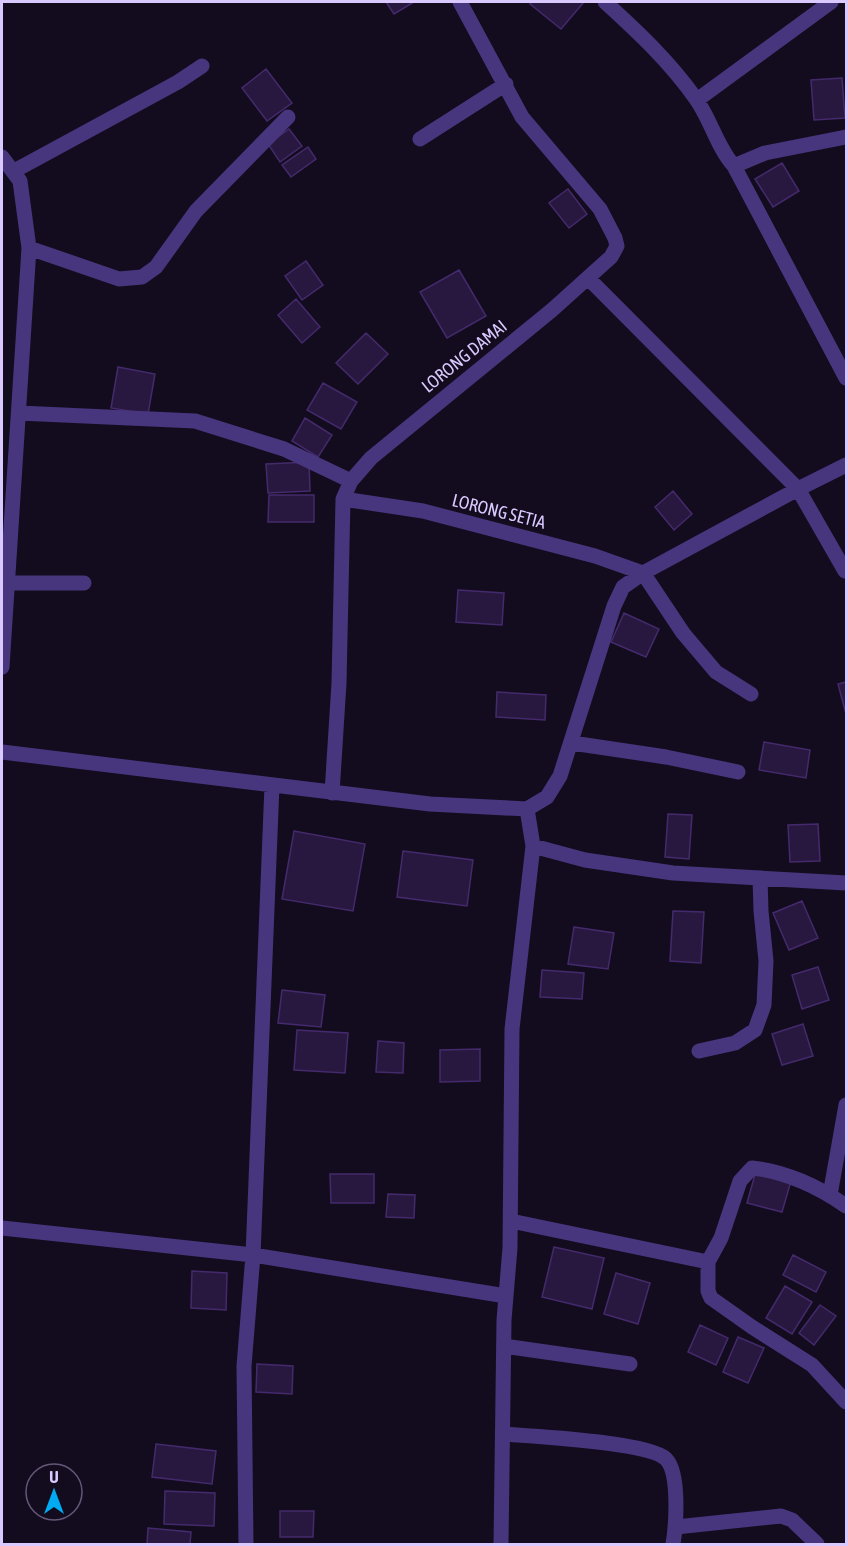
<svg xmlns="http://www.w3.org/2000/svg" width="848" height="1546" viewBox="0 0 848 1546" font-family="'Asap Condensed',sans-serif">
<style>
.building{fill:#28183f;stroke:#442a6c;stroke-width:1.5}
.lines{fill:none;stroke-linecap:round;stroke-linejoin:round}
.minor{stroke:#47367e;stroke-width:15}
.labels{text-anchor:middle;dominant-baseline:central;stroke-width:4.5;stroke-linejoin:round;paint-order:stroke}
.street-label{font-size:18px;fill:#dac9ff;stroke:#130c1e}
</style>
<rect width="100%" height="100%" fill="#130c1e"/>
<path class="building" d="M386,2H414L394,14Z
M532,2H584L561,29L530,4Z
M266,69L292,103L267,121L242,88Z
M842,78L845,118L814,120L811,80Z
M289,129L302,146L280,162L268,144Z
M308,147L316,159L291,177L282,165Z
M782,163L799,191L773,207L755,179Z
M568,189L587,214L569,228L549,203Z
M306,261L323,285L302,300L285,276Z
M459,270L486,316L447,338L420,292Z
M296,299L320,327L302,343L278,315Z
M366,333L388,354L358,384L336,363Z
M118,367L155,374L148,414L111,408Z
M323,383L357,402L341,429L307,410Z
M305,418L332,435L318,457L292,441Z
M309,462L310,491L268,493L266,464Z
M673,491L692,514L674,530L655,507Z
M269,495H314V522H268Z
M458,590L504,593L502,625L456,622Z
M624,613L659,629L646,657L611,642Z
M846,682V714L838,684Z
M497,692L546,695L545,720L496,717Z
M764,742L810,750L806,778L759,770Z
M668,814L692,815L689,859L665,857Z
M818,824L820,861L790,862L788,825Z
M294,831L365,844L353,911L282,899Z
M403,851L473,860L467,906L397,897Z
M802,901L818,938L789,950L773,913Z
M673,911L704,912L701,963L670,961Z
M574,927L614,933L608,969L568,964Z
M818,967L829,1000L802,1009L792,975Z
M542,970L584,973L582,999L540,997Z
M282,990L325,995L321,1027L278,1023Z
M803,1024L813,1056L782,1065L772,1034Z
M297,1030L348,1033L345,1073L294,1070Z
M378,1041L404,1043L403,1073L376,1072Z
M480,1049V1081L440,1082V1050Z
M756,1171L791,1181L782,1212L747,1203Z
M330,1174H374V1203H331Z
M388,1194L415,1195L414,1218L386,1217Z
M554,1247L604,1258L592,1309L542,1297Z
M793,1255L826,1272L816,1292L783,1275Z
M192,1271L227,1273L226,1310L191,1308Z
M616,1273L650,1283L638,1324L604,1314Z
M785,1286L812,1302L792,1334L766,1318Z
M820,1305L836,1316L814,1345L799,1333Z
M700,1325L728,1338L716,1365L688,1352Z
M738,1337L764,1348L748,1383L723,1372Z
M257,1364L293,1366L292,1394L256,1392Z
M156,1444L216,1451L212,1484L152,1477Z
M165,1491L215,1493L214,1526L164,1524Z
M280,1511H314L313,1537H280Z
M148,1528L191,1532L190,1544H147Z"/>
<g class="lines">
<path class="minor" d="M605,2C638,32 670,62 696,99C711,120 717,147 734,166L846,378
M697,100L831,2
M420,139L506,84
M2,157L20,181L29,248L2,667
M734,166L765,153L846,137
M14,171L178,82L202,66
M29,248L119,279L142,277L156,267L196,211L288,117
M588,278L798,489L845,571
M19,413L195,421L284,449L351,481
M343,499L423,511L595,556L643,573L683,633L716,672L751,694
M7,583H84
M572,743L666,757L738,772
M2,752L430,804L527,809L547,797L560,776L614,606L623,587L643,573L798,489L846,465
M332,793L339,683L343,499L351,481L371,458L552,310L611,257L617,246L615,238L600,209L522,117L460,2
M533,846L585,860L673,873L846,883
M699,1051L735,1043L755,1030L764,1005L766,961L761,911L760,878
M830,1195L846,1105
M511,1221L708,1262L721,1238L740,1181L752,1168C785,1171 819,1187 846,1206
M2,1228L253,1255L506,1296
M708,1262V1291L711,1298L752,1327L812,1365L846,1402
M504,1346L630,1364
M503,1434C531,1436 649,1442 666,1459C680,1473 676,1526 673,1544
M676,1527L781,1516L792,1520L817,1544
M246,1544L244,1366L253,1255L272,785
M501,1544L504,1320L510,1248L512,1029L533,846L527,809"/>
</g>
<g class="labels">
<g class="street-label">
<text transform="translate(464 356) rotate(-39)">LORONG DAMAI</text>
<text transform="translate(499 511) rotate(14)">LORONG SETIA</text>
</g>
</g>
<rect width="848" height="1546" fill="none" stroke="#dac9ff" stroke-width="6"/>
<g transform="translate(54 1492)"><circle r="28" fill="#130c1e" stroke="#635878" stroke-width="1.5"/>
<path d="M0-4.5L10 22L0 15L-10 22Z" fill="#00abf4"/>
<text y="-9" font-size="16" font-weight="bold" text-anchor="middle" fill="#dac9ff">U</text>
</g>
</svg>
